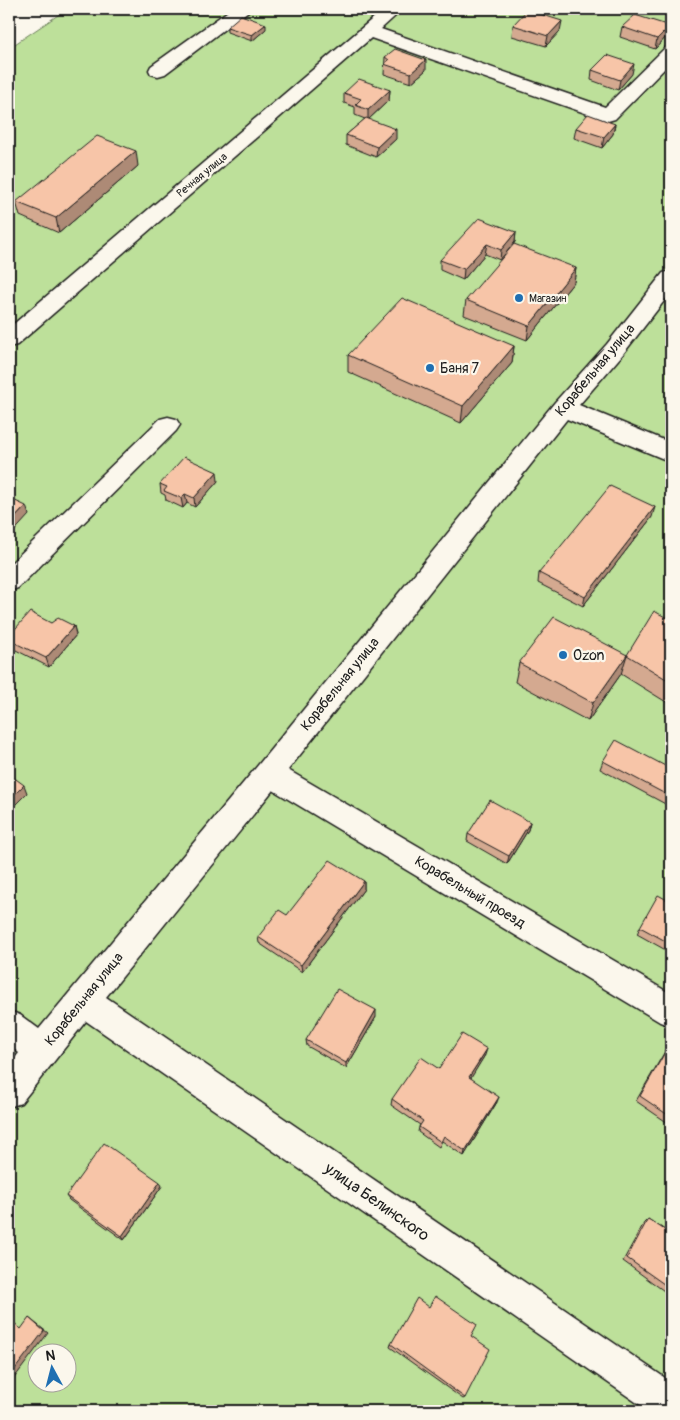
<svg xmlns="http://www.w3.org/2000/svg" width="680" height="1420" viewBox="0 0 680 1420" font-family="Pangolin,sans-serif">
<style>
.green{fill:#bde09a;stroke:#6c7e5b;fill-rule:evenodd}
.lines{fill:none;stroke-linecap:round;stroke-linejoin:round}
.minor-casing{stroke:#1c1c1c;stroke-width:3}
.minor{fill:#fbf7ec;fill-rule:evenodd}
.wall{fill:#d4a990;stroke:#1c1c1c}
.shaded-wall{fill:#ad8a76;stroke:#1c1c1c}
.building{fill:#f7c5a8;stroke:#1c1c1c}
.poi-dot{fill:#1f6fb2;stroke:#fbf7ec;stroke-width:2}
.labels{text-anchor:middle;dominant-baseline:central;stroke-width:4.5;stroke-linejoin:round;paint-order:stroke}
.far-street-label{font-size:11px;fill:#1c1c1c;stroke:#fbf7ec}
.far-poi-label{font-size:11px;fill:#1c1c1c;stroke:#fbf7ec;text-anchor:start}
.poi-label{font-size:14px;fill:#1c1c1c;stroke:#fbf7ec;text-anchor:start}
.street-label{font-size:14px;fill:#1c1c1c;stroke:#fbf7ec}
.near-street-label{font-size:16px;fill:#1c1c1c;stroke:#fbf7ec}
</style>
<rect width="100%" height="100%" fill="#fbf7ec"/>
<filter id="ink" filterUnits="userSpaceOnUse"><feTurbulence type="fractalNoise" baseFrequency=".02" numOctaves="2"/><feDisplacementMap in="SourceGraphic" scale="10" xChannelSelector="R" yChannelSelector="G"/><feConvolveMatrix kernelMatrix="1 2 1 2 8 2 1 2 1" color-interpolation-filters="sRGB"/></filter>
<g filter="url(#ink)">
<path class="green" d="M67,9H671V1411H9V48ZM38,1352H68V1382H38Z"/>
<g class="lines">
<g class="minor-casing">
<path id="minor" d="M231,9H251L165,74L158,76L151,74L149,70L151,66Z
M384,9H403L381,29L605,107L665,48L671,47V62L615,119L608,121L371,38L17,345L9,347V328Z
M671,271V292L623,354L579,405L671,443V462L567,419L288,770L671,994V1026L660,1022L273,790L106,997L671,1382V1411H649L86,1021L21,1103L9,1107V1066L19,1053L9,1045V1011L20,1015L39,1029L259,764L555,402L607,344L663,273Z
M168,417L176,419L180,425L176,431L18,588L9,591V565L160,419Z"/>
</g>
<use href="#minor" class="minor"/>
</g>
<path class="wall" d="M513,25L560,31L546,46L512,36Z
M227,27L266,29L252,41L227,32Z
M622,27L667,36L655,49L620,37Z
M385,57L426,70L411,83L384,74Z
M592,70L632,74L618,90L591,80Z
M390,90L389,100L369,119L396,139L376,157L346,145V135L365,119L355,115V107L344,103V93Z
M615,124L613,134L602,148L574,138L576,128Z
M138,166L59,233L20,216L16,202Z
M516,232L515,242L500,260L485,254L463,280L440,270V260Z
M576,268L574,282L527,340L464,315L466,300Z
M514,346L512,363L461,423L348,372V355Z
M218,481L195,507L187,503L183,508L166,500L165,495L161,493L160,484Z
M652,517L583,606L538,583L539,573Z
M671,620V705L621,674L588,721L515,682L519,663L627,655Z
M51,623L74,626L76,635L49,667L10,647L9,644V636Z
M603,761L671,769V807L600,769Z
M530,822L528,830L507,864L467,841L468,834Z
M364,881V889L302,972L259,943L258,937L287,915Z
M671,902V953L637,934L640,927Z
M376,1017L346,1068L307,1046L306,1040Z
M671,1041V1125L636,1101Z
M485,1055L470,1078L497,1102L464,1156L442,1141L439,1147L418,1132L419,1127L420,1125L391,1105L392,1099L439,1069Z
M162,1186L124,1240L69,1200L66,1196Z
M648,1219L671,1234V1296L623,1261L644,1223Z
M471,1336L465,1398L463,1399L390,1347L391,1344Z"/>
<path class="shaded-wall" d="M562,21L560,31L546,46L548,36Z
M266,24V29L252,41V35Z
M670,26L667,36L655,49L657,39Z
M426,60V70L411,83V73Z
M634,64L632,74L618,90L620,80Z
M390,90L389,100L368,120V110Z
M615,124L613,134L602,148L604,137Z
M396,129V139L376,157L377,147Z
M136,151L138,166L59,233L56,218Z
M516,232L515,242L500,260L501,250Z
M487,244L485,254L463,280L464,269Z
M576,268L574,282L527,340L529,326Z
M514,346L512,363L461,423L463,406Z
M217,472L218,481L195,507L194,498Z
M185,494L187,503L183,508L181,498Z
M26,506L29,515L9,537V524Z
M655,507L652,517L583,606L585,597Z
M74,626L76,635L49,667L46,658Z
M627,655L621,674L588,721L593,703Z
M24,785L27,793L9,811V800Z
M530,822L528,830L507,864L509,856Z
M364,881V889L302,972L301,965Z
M376,1010V1017L346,1068V1063Z
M487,1049L485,1055L468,1083L469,1077Z
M499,1097L497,1102L464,1156L465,1151Z
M160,1182L162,1186L124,1240L122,1236Z
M29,1318L48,1333L9,1385V1377Z"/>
<path class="building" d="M527,10L562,21L548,36L513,25Z
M241,15L266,24L252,35L227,27Z
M635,15L670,26L657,39L622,27Z
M395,49L426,60L411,73L384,64L389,60L385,57Z
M607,55L634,64L620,80L592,70Z
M359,79L390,90L368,110L355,105L361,99L344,93Z
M588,114L615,124L604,137L576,128Z
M366,118L396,129L377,147L346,135Z
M97,136L136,151L56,218L16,202Z
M479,218L516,232L501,250L487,244L464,269L440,260Z
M514,244L576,268L529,326L466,300Z
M402,298L514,346L463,406L348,355Z
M184,457L217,472L194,498L185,494L181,498L164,491L167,487L160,484Z
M610,486L655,507L585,597L539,573Z
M9,498L26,506L9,524Z
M654,611L671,620V682L627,655Z
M30,612L51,623L58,618L74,626L46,658L9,640V636Z
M554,617L627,655L593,703L519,663Z
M616,740L671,769V797L603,761Z
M9,774L24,785L9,800Z
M490,800L530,822L509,856L468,834Z
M330,860L364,881L301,965L258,937L279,910L287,915Z
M658,895L671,902V944L640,927Z
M337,989L376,1010L346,1063L306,1040Z
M462,1034L487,1049L469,1077L499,1097L465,1151L444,1136L441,1142L419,1127L423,1121L392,1099L421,1057L439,1069Z
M671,1042V1117L640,1096Z
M104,1143L160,1182L122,1236L66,1196Z
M648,1219L671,1234V1289L627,1258Z
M435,1296L477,1325L471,1336L490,1349L465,1398L391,1344L417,1298L429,1307Z
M9,1318L21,1329L29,1318L44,1331L9,1377Z"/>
</g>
<g class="poi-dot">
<circle cx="519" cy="298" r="5"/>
<circle cx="430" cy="368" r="5"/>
<circle cx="563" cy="655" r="5"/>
</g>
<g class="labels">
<g class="far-street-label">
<text transform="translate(202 175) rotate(-40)">Речная улица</text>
</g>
<g class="far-poi-label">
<text x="529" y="298">Магазин</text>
</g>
<g class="poi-label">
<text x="440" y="368">Баня 7</text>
<text x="573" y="655">Ozon</text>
</g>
<g class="street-label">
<text transform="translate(595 370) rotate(-50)">Корабельная улица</text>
<text transform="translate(340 684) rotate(-51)">Корабельная улица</text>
<text transform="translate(470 892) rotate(31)">Корабельный проезд</text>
<text transform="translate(84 999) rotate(-51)">Корабельная улица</text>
</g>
<g class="near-street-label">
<text transform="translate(377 1202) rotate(35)">улица Белинского</text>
</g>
</g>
<rect width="680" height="1420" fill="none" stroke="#fbf7ec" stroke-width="30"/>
<rect x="15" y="15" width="650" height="1390" fill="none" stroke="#1c1c1c" stroke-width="2" filter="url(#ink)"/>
<g transform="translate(52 1368) rotate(353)"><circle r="24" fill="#fbf7ec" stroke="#a29f99"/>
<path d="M0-4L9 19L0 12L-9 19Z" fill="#1f6fb2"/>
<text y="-8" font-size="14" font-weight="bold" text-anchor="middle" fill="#1c1c1c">N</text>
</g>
</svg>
